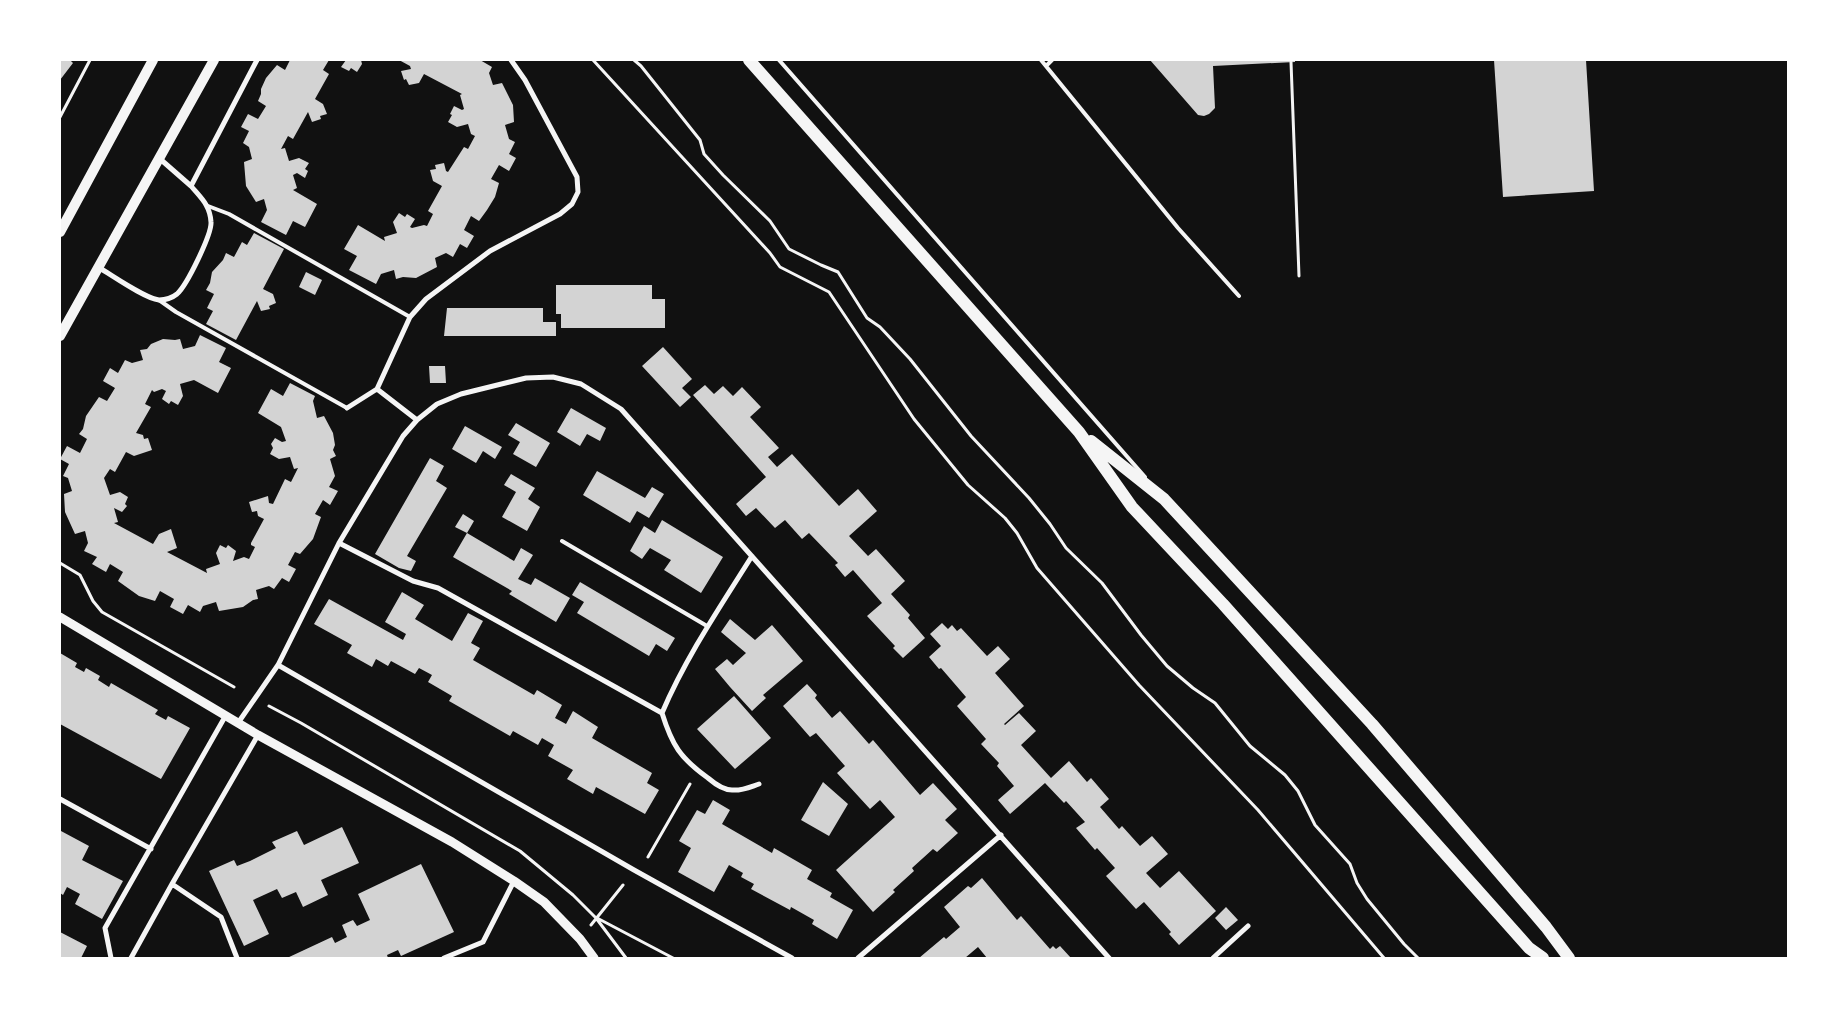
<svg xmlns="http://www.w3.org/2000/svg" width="1848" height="1018" viewBox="0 0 1848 1018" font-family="'Sofia Sans Condensed',sans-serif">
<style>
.building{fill:#d3d3d3}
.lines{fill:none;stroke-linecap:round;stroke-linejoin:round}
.path{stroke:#f5f5f5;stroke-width:3}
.service{stroke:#f5f5f5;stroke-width:4}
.minor{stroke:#f5f5f5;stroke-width:5}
.tertiary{stroke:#f5f5f5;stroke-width:9}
.secondary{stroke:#f5f5f5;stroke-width:10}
.primary{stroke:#f5f5f5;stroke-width:12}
</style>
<rect width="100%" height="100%" fill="#111"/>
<path class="building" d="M60,60H70L73,63L60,80Z
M290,60H329L323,70L329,74L315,99L323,104L327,114L320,116L321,119L312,122L308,112L293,139L288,136L281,149L285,148L289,161L299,158L309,163L305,169L308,171L305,178L297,173L293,175L297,188L293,190L317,204L305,227L293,221L286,235L261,222L267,210L264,199L256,202L246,186L244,162L252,159L249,147L243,143L249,131L241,127L248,114L258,119L266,106L258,101L261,94V89L266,78L277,65L285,70Z
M346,60H361L362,64L357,72L351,68L349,71L341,67Z
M399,60H480L492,67L489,73L493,85L502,83L513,105L514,122L505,125L509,139L515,142L509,154L516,158L509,171L499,165L491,179L499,183L495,197L487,210L479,221L471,216L464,230L474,236L467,248L460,244L453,257L446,253L435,258L437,267L416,278L403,277L396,279L394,270L381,274L376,284L349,270L357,256L344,249L358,225L385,241L384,237L397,233L393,222L399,213L405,217L407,214L415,219L410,227L412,228L424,225L427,226L433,214L428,211L442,186L433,181L430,170L436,169L435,165L444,163L446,171L448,172L464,147L468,149L475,136L471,134L468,124L457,127L448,122L452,115L450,114L454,106L462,110L464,109L460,95L462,94L424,74L419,83L409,85L406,79L404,80L401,71L411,69L410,66Z
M1150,60H1295V62L1213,66L1215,108L1209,114L1204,116L1198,115Z
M1494,60H1586L1594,191L1503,197Z
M254,233L284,249L263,289L273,294L276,303L269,306L270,309L261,311L257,301L236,340L206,324L213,311L207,308L214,294L206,290L210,283L212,272L223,260L226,253L234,257L242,242L247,245Z
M306,272L322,280L315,295L299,287Z
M556,285H652V299H665V328H561V314H556Z
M447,308H543V322H556V336H444Z
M200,335L226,348L219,362L231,368L218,393L194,380L180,384L183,396L178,405L171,401L169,404L162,399L166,391L162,389L154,392L152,390L145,404L151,407L136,433L143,435L144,439L148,438L152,450L134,456L126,452L115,472L110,469L104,478L110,495L120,492L128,497L125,504L127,506L122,512L114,508L118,522L114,523L153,544L159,534L171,529L177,548L167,552L207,573L206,569L220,564L216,553L220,545L226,548L228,545L236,551L233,561L244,557L249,559L255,547L251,545V543L264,519L258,516L257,511L252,512L249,502L268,496L269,503L273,504L285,479L291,482L298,468L294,469L290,457L279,459L270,454L273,448L271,444L275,438L282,442L286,441L281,427L258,413L271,389L283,396L290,383L315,396L313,401L317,418L324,416L333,433L335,445L333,450L336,456L330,459L335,476L329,487L338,491L330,505L323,500L315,514L321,517L313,539L300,554L295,552L288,565L296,569L289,582L282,578L274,589L269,586L256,590L258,599L253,600L243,607L219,611L216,602L203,606L200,612L188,605L183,614L170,607L174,599L160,591L155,601L139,596L118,581L123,572L110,564L106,572L92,564L97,557L84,551L88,543L85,531L75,534L65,512L64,494L72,491L68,478L63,476L69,464L60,459L67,446L80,453L87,439L79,434L83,429L86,416L99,397L107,401L115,388L103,381L110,368L118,373L125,360L132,363L143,360L140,350L147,349L151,344L163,339L175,340L180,339L183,349L195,346Z
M663,347L692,379L682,388L691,397L680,407L642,366Z
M429,366H445L446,383H430Z
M705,385L714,394L723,386L733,396L742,387L761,407L750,417L779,448L768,457L777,467L792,454L839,506L858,489L877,511L849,536L868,556L876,549L905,581L891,594L910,615L908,618L925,638L903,658L893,648L895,646L867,616L882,603L853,570L845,577L835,565L838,563L809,533L802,539L785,520L775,528L756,508L746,516L736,504L766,477L693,395Z
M571,408L606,428L600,441L587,434L580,446L557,432Z
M516,423L550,443L536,467L513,454L520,442L508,435Z
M465,426L502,447L495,459L483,451L476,463L452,449Z
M430,458L444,466L436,481L447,488L407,556L416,561L411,571L399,568L375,554Z
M597,471L645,498L652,487L664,494L649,518L637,511L630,523L583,495Z
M511,474L535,488L528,499L540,507L527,531L502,517L516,492L504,485Z
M463,514L474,521L467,533L455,527Z
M662,520L723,557L701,593L664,570L671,560L650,548L642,559L630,551L644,526L655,533Z
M467,533L514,561L521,548L533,555L518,579L531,585L535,578L570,598L556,622L509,594L512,591L453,557Z
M580,582L675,638L667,651L656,644L649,656L577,613L584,602L572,595Z
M402,592L424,605L415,619L452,641L468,613L483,621L471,643L480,648L473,660L534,695L537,690L562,705L555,718L566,724L573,711L598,727L592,738L652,773L647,783L659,790L645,814L596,787L593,794L567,779L573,770L548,756L554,745L542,738L538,745L513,731L510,736L449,701L452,696L428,682L432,675L419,668L415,674L391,661L388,666L376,659L372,667L347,653L352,645L314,624L329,599L403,640L406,634L385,622Z
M730,619L755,640L772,625L803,661L763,695L766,698L752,711L730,687L715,669L727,659L733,665L746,653L721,632Z
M942,623L948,629L952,625L957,631L961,628L987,656L998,646L1010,659L995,673L1024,706L1004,724L1005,725L1019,713L1036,731L1021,745L1051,778L1069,761L1087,782L1091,778L1109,799L1100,807L1119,829L1122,826L1140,846L1152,836L1168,854L1146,873L1160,888L1179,871L1216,911L1179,945L1169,934L1171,932L1144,902L1136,909L1106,876L1115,868L1097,848L1095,850L1076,828L1085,822L1066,801L1064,803L1045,783L1010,814L998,800L1014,786L997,766L999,763L981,744L986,739L957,706L966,697L941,668L939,669L929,657L941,646L930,634Z
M60,653L77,663L75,667L84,672L86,668L100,676L98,680L109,687L111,683L158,710L155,714L166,720L168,716L190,728L161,779L60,724Z
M807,684L817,695L815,698L832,718L840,711L869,744L873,740L920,795L933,783L957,809L945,820L958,833L937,852L933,849L912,868L914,871L893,890L895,892L873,912L836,870L895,817L880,800L870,809L837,773L845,766L816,733L810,737L783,706Z
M734,696L771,738L735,769L697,729Z
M823,782L848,804L829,836L801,820Z
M713,800L730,810L722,824L772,853L774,848L812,870L807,879L832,893L830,897L853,910L837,939L812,924L814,920L791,907L790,910L751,889L754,884L741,877L743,873L729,865L714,892L678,872L691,848L679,841L697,810L705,814Z
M342,827L359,863L321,880L328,895L303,907L296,892L282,898L277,889L253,900L269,934L244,946L209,871L234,860L237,866L250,861L276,848L272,842L297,831L304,845Z
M61,831L89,846L82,860L123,881L102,919L75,904L80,894L67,887L63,895L60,893Z
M421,864L454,932L401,956L398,950L387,955L388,958H287L332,937L335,943L347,937L342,925L353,920L357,926L370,920L358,894Z
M982,878L1017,920L1021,916L1050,949L1053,946L1056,949L1060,946L1071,958H987L978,947L965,958H919L944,937L946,939L960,927L944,907L968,886L971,888Z
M1226,907L1238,920L1226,930L1215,918Z
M60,932L87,946L81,958H60Z"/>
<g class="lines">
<path class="path" d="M593,60L770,253L780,267L829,292L914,419L968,485L1005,518L1017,533L1037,568L1139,685L1258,810L1384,958
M634,60L641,66L700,140L704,154L723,175L770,221L789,249L821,265L838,272L867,318L880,327L910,359L971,436L1029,498L1050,524L1066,548L1102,583L1141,635L1167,666L1193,688L1215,703L1250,746L1285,775L1298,791L1315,825L1350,864L1357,883L1367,899L1404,944L1418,958
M1291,62L1299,276
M60,117L90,60
M60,563L80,575L93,601L102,612L234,687
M269,706L301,723L520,851L573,895L596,918L626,958
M648,857L690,784
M597,918L673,958
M591,925L623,885"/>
<path class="service" d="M779,60L1145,477
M1041,60L1178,228L1239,296
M1046,66L1052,60
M208,206L229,214L410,317
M159,300L176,312L347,408
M562,541L707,626"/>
<path class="minor" d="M159,158L191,186
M98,267C112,275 144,298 159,300C165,300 172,298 177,294C187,285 212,234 211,222C210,205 201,198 191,186L257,60
M377,389L417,420
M347,408L377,389L410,317L426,299L490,251L560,214L572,204L578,192L577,177L525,80L511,60
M339,543L413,581L438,588L662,713C672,745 680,758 708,778C715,784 723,790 732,790C742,791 750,787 759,784
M278,665L634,870L792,958
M662,713C686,657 720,607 752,556
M238,723L278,665L339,543L403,436L417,420L437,404L461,394L526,378L553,377L581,384L621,409L1109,958
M60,799L151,849
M172,884L221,917L237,958
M111,958L105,928L226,715
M131,958L172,884L258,735
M444,958L483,942L514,881
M858,958L1001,835
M1213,958L1248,926"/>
<path class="tertiary" d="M60,617L258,735L452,842L514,881L544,902L580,939L594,958"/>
<path class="secondary" d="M60,232L153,60
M60,336L214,60"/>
<path class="primary" d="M749,60L1079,432L1132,507L1223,604L1529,948L1543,958
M1091,441L1164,499L1372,724L1546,927L1569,958"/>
</g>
<rect width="1848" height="1018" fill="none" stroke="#ffffff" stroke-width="122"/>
</svg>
